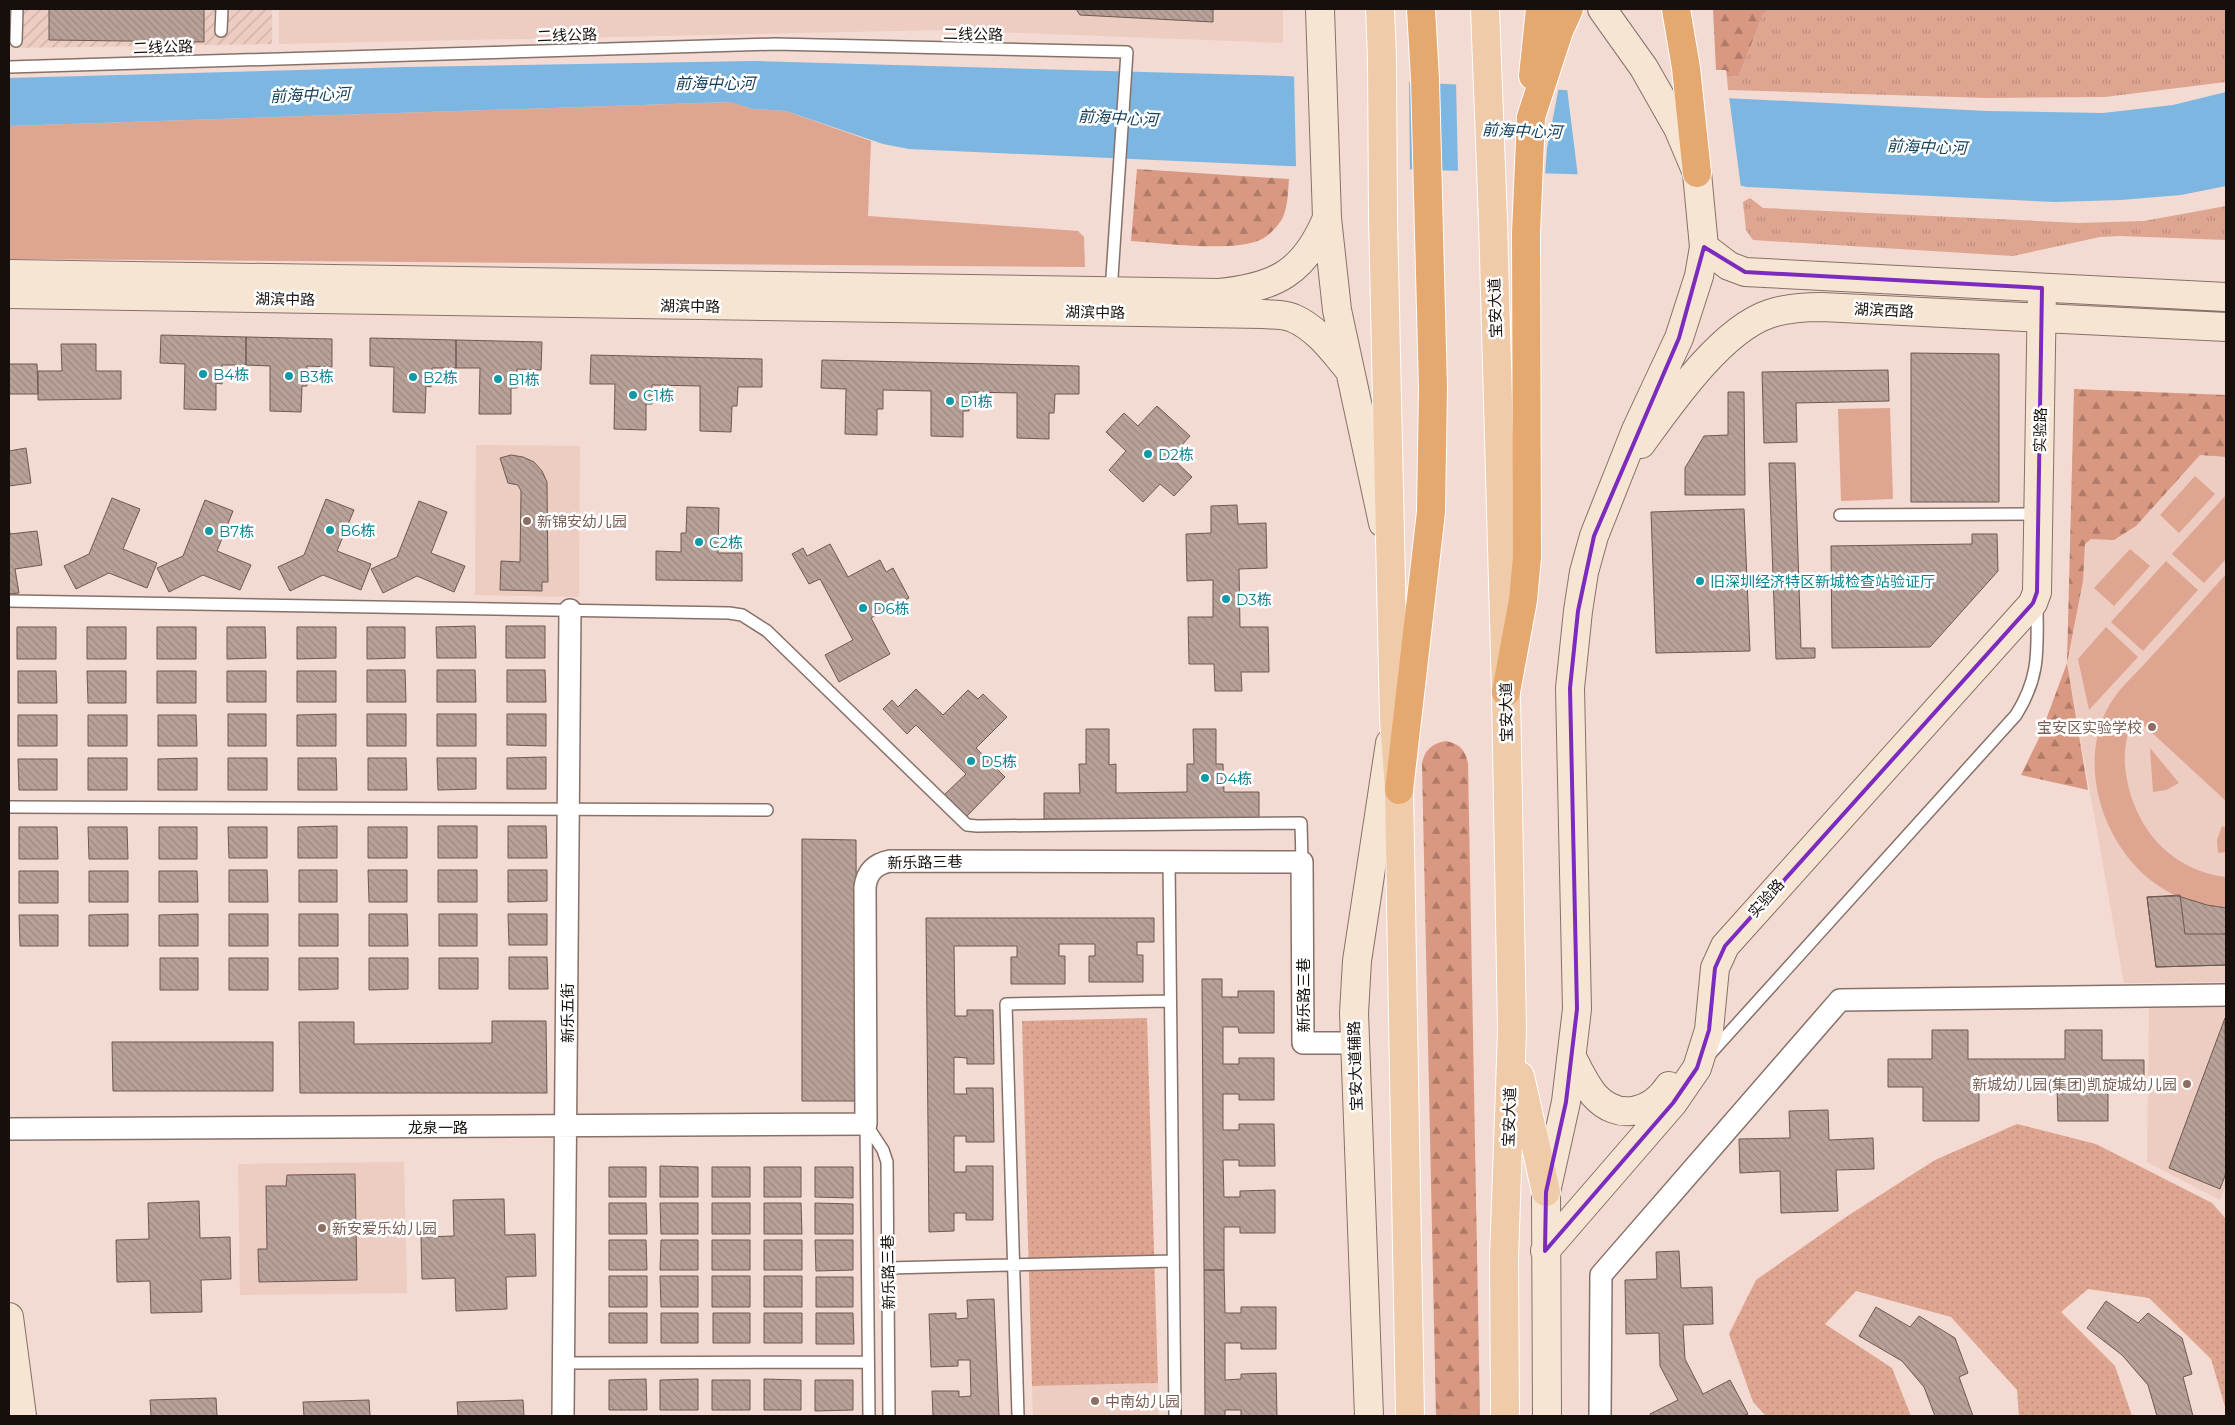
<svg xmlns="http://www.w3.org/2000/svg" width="2235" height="1425" viewBox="0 0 2235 1425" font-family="Montserrat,'Noto Sans SC',sans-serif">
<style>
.built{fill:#edccc1}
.industrial{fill:url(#industrial-furrows)}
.grass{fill:url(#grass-tufts)}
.forest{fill:url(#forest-firs)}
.park{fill:#dea590}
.garden{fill:url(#garden-dots)}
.water{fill:#7db6e0}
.pier{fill:#f3dad2}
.building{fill:url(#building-back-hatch);stroke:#6e5952}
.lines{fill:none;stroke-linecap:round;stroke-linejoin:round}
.lane-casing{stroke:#867169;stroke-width:14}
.street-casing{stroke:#867169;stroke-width:24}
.secondary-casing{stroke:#867169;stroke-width:30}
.primary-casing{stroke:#fff;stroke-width:30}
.highway-casing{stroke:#fff;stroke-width:30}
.lane{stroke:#fff;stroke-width:11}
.street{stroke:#fff;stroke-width:21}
.secondary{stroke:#f7e5d4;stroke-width:28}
.primary{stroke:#efcba9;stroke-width:28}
.highway{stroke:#e5a970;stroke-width:28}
.marked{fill:none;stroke:#7b2cbf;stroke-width:4;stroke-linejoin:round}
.culture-dot{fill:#0f9aa8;stroke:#fff;stroke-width:2}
.education-dot{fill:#8d6e63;stroke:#fff;stroke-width:2}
.labels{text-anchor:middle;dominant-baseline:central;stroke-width:5;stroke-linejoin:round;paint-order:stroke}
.street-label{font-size:15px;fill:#170f0c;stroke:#fff}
.culture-label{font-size:15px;fill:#0d838f;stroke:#fff;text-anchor:start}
.education-label{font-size:15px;fill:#785e54;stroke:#fff;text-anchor:start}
.water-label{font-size:16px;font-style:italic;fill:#103e5a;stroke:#fff}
</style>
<defs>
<pattern id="industrial-furrows" width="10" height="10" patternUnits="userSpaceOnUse" patternTransform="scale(1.25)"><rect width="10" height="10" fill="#edccc1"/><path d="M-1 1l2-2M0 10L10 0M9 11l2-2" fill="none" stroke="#caaea5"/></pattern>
<pattern id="grass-tufts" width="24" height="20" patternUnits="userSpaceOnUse" patternTransform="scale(1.25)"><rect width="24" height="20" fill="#dea590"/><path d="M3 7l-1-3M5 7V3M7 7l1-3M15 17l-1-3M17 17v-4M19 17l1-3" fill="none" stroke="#be8d7b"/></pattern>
<pattern id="forest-firs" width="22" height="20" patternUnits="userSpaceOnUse" patternTransform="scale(1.25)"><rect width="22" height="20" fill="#d99881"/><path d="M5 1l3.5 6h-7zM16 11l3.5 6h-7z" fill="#af7a68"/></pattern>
<pattern id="garden-dots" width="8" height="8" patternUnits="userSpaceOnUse" patternTransform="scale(1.25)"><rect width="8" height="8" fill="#dea590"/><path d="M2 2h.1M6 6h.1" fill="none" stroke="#be8d7b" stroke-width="1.8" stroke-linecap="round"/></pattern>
<pattern id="building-back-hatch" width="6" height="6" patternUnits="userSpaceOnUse" patternTransform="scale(1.25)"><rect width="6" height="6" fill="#b8a198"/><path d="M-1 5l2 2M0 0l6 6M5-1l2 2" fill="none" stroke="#9d8982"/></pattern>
</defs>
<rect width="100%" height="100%" fill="#f3dad2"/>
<path class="built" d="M279,9H1283V43L942,30L279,44Z
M476,445L580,446L579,597L475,595Z
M2200,455L2226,457V982L2124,983L2067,663L2083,581L2085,544L2090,539H2114Z
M2226,1006V1185L2220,1200L2147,1162L2149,1007Z
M404,1162L407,1293L240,1295L238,1164Z
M1158,1383L1159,1416H1033L1032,1386Z"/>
<path class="industrial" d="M9,9H272V44L9,48Z"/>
<path class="grass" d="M1769,9H2226V82L2105,97L1988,98L1728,90L1727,77L1739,76L1763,14Z
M1750,198L1763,208L2079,223L2144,221L2226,206V240L2120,236L2100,237L2013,256L1753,240L1746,230L1743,202Z"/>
<path class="forest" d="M1713,9H1769L1763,14L1739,76L1727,77L1726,70H1716Z
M1137,169L1289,179C1288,192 1288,205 1283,217C1279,225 1270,235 1262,239C1235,253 1163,243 1131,241Z
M2074,389L2226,395V457L2200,455L2136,526L2114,540L2091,539L2085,544L2083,581L2067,663L2088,790L2021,775L2040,736L2067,663Z
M1446,741C1460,744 1465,750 1468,763L1480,1416H1436L1422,763C1425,750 1432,743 1446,741Z"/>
<path class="park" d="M731,102L753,109L786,111L871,141L868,216L1078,231L1084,237L1085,267L9,259V126Z
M1890,408L1893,499L1841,501L1838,409Z
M2195,476L2215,494L2179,533L2160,515Z
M2226,495V559L2204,583L2172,554Z
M2130,549L2150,566L2114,606L2094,588Z
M2166,561L2198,590L2143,651L2111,622Z
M2226,574V801L2136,718C2126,730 2124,751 2125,765C2130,822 2167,870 2226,877V908C2205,905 2183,901 2165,890C2105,855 2074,765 2110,704C2119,688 2135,675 2147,661C2174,632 2200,603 2226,574Z
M2106,627L2138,657L2089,710L2078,659Z
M2150,748L2179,783L2166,790L2153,792Z
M2222,826L2226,828V852L2218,853L2217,840Z"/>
<path class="garden" d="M1147,1018L1158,1383L1032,1386L1022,1021Z
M2017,1124L2096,1144L2212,1203L2226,1219V1410L2211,1359L2149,1298L2088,1289L2061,1312L2115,1366L2132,1416H2019L2017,1390L1951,1317L1856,1291L1825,1324L1892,1368L1911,1416H1766L1753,1402L1729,1334L1756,1280L1846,1217L1935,1160Z"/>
<path class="water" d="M753,61L1286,76L1987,111L2103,113L2173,105L2226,92V186L2181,195L2121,200L2055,202L1747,187L1708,178L1288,166L909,149L883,144L786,111L753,109L730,102L9,126V78L406,67Z"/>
<path class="pier" d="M1294,74L1409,79L1410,172L1296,168Z
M1456,82L1559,87L1547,148L1545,176L1458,173Z
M1567,88L1729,96L1741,188L1708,180L1578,177Z"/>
<path class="building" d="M49,9H204V42L49,40Z
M1076,9H1213V22L1080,15Z
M161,335L246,337V365H222V384L216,383V410L184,409L185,364L160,363Z
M246,337L332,339V367L307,366V386H302L301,412L270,411V366L246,365Z
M370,338L456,340V368H432L431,387L426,386L425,413L393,412L394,367L370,366Z
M456,340L542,342L541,370L517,369V388H511V414H479L480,368H456Z
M61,344H96V371H121V399L38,400V371H62Z
M1911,353L1999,354V502H1911Z
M591,355L762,359V387H738L737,406H732L731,432L700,431V386L652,385V404H646V430L614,429L615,384H590Z
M822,360L1079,366V394H1055L1054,413H1049V439L1017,438V393L969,392V411H963V437L931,436V391L883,390V409H877V435L845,434L846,389L821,388Z
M9,364H37L38,394H9Z
M1888,370L1889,401L1796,403L1797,442L1764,443L1762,372Z
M1728,392H1744L1745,495H1685V468L1704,436L1728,435Z
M1157,406L1190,436L1171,457L1192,477L1174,496L1160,484L1143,502L1109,470L1126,451L1106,432L1124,413L1138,426Z
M26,448L31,483L9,486V451Z
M511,455L523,457L534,462L542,471L547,482L548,582H542V591L500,590L501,561L520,562L521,491L518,485L508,483L500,458Z
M1769,463H1795L1801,648H1815V658L1776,659Z
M112,498L140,509L123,549L157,563L147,588L109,573L76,589L64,566L89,554Z
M326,499L354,510L337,551L371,564L361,590L323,575L290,591L278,567L304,555Z
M205,500L233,511L217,551L251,565L240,590L203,575L169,592L157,568L183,556Z
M419,501L447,512L431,553L465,566L454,592L417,576L383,593L371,569L397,557Z
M1237,505L1238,524L1266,523L1267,568L1239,569L1240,627H1268L1269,672H1241L1242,691H1215L1214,664H1189L1188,617H1213V580L1187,581L1186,534L1211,533V506Z
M687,507L719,508L718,553H742V581L656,580V551L681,552V533H686Z
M1744,509L1750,651L1656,653L1651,512Z
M9,524L10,534L37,531L42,565L15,569L19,593L9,594Z
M1972,534H1997L1998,571L1930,647L1832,648L1831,546L1972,544Z
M830,544L848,577L880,560L886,572L893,568L909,598L871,618L890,654L839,682L825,655L853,640L820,579L809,584L792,554L803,548L807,556Z
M475,626L476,658H437L436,627Z
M506,626H545V658H506Z
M17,627H56V659H17Z
M87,627H126V659H87Z
M157,627H196V659H157Z
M227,627H265L266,658L227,659Z
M297,627H336V658L297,659Z
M367,627H405V658L367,659Z
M367,670H405L406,702H367Z
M437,670H475L476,702H437Z
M507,670H545L546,702H507Z
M18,671H56L57,703H18Z
M87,671H126V703H88Z
M157,671H196V703H157Z
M227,671H266V702H227Z
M297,671H336V702H297Z
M916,689L943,715L968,690L978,699L983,694L1007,717L976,748L1005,777L965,818L943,796L966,774L916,725L907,734L883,709L892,700L898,707Z
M228,714H266V746H228Z
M336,714V746H297V715Z
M367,714H406V746H367Z
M437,714H476V746H437Z
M507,714H546V746L507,745Z
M18,715H57V746H18Z
M88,715H127V746H88Z
M158,715H196L197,746H158Z
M1086,729H1109V765L1116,764V793L1187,792V764H1194L1193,729H1216V764H1223L1224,792H1259V819H1044V793H1080L1079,764H1086Z
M546,757V789H507V758Z
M88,758H127V790H88Z
M197,758V790H158V759Z
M228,758H267V790H228Z
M298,758H336L337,790H298Z
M368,758H406L407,790H368Z
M437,758H476V789L438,790Z
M18,759H57V790H19Z
M337,826V858H298V827Z
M438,826H477V858H438Z
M508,826H546L547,858H508Z
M19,827H57L58,859H19Z
M88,827H127L128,859H89Z
M159,827H197V859H159Z
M228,827H267V858H229Z
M368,827H407V858H368Z
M802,839L856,840L857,1101H802Z
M229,870H267L268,902H229Z
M299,870H337V902H299Z
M368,870H407V902H369Z
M438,870H477V902H438Z
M508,870H547V901L508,902Z
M19,871H58V903H19Z
M89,871H128V902H89Z
M159,871H197L198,902H159Z
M2180,895L2185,934H2226V965L2156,967L2147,897Z
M2178,896L2207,905L2226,908V965L2156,967L2147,897Z
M128,914V946H89V915Z
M198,914V946H159V915Z
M229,914H268V946H229Z
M299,914H338V946H299Z
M369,914H407L408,946H369Z
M439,914H477V946H439Z
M508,914H547V945H509Z
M19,915H58V946H20Z
M926,918H1154V942H1137V955H1143V982H1089V956H1095V944H1059V956H1065V984H1011V957H1017V946H954L955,1016H967V1010H993L994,1064H967V1058L954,1057V1094H967L966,1088H993L994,1142H966V1136H954V1172H966V1166H993V1220H966V1213H954V1231L929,1232Z
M509,957H547L548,989H509Z
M160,958H198V990H160Z
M229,958H268V990H229Z
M299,958H338V989L299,990Z
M369,958H408V989L369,990Z
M439,958H478V989H439Z
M1202,979H1222V997H1238V991H1274V1033H1239L1238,1027H1223V1064H1239V1058H1274V1100H1239V1094H1223V1130H1239V1124H1274L1275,1166H1239V1160H1223L1224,1197H1240V1191L1275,1190V1233H1240V1227H1224V1270H1204Z
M2225,1018L2226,1173L2220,1189L2169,1168Z
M492,1021H546L547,1093H300L299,1022H354V1044L492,1043Z
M1932,1030H1968V1059H2065V1030H2102V1060H2144V1088H2108V1121H2058L2057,1087H1979V1121H1923V1087H1888V1059H1932Z
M112,1042H273V1091H113Z
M1828,1110L1829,1140L1873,1138L1874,1169L1836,1170L1838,1211L1781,1213L1780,1171L1740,1173L1739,1139L1790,1138L1789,1111Z
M660,1166L698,1167V1197H660Z
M609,1167H646V1197H609Z
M712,1167H750V1197H712Z
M764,1167H801V1197H764Z
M815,1167H853V1198L815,1197Z
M355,1174L357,1280L259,1282L258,1249H267L266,1186H286L287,1175Z
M504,1199L505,1235L535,1234L536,1276L506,1277L507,1309L456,1311L455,1278L422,1279L421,1237L454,1236L453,1200Z
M199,1201L200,1238L230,1237L231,1279L201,1280L202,1312L151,1313L150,1281L117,1282L116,1240L149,1239L148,1203Z
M609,1203H646L647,1234H609Z
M660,1203H698V1234H661Z
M712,1203H750V1234H712Z
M764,1203H801L802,1234H764Z
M815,1203L853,1204V1234H815Z
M609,1240H646L647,1270H609Z
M661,1240H698V1270H660Z
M712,1240H750V1270H712Z
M764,1240H802V1270H764Z
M815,1240H853V1270L816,1271Z
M1679,1251L1681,1288L1712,1287L1713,1324L1683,1325L1685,1359L1703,1394L1730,1380L1748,1414L1743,1416H1651L1650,1414L1678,1400L1660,1366L1659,1333L1626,1334L1625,1280L1657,1279L1656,1252Z
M1204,1270H1224L1225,1313H1241V1307H1276V1349H1241V1343H1225V1380L1241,1379V1374L1276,1373L1277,1416H1241V1410H1225V1416H1205Z
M609,1276H647V1307H609Z
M660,1276H698V1307H661Z
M712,1276H750V1307H712Z
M764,1276H802V1307H764Z
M816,1277H853V1307H816Z
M994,1299L999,1416H933L932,1391H959V1397L971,1396L970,1360H958V1366L931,1367L929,1314L956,1313V1319L968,1318L967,1300Z
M2106,1301L2138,1323L2148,1313L2182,1338L2192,1374L2183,1377L2193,1416H2157L2148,1385L2122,1355L2087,1328Z
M1876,1307L1910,1327L1919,1316L1955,1338L1968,1373L1959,1377L1973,1416H1935L1924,1387L1902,1361L1859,1336Z
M609,1313H647V1343H609Z
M661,1313H698V1343H661Z
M713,1313H750V1343H713Z
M764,1313H802V1343H764Z
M816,1313H853L854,1344H816Z
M646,1379L647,1410H609V1380Z
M698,1379V1410H660V1380Z
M764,1379L801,1380V1410H764Z
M712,1380H750V1410H712Z
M815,1380H853V1410L815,1411Z
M216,1398L217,1416H151L150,1400Z
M369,1400L370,1416H304L303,1402Z
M523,1400L524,1416H458L457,1402Z"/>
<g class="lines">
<g class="lane-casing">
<path id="lane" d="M221,31L222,9
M16,41L17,9
M9,67L775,44L1127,52L1111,292
M1840,515L2038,514
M9,601L729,613L742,615L767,631L967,825L977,826L1301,823L1302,862
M9,807L767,810
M1169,862L1175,1416
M1710,1054L2016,715C2041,675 2037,649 2037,604
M866,1124L883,1150L887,1162L889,1416
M866,1124L869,1416
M888,1268L1173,1261
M564,1363L868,1362
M1018,1416L1006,1004L1170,1001"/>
</g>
<g class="street-casing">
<path id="street" d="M9,1129L866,1124L865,887C867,872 875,864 890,861L1302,862L1303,1043H1354
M563,1416L570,610
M1600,1416L1601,1275L1840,1000L2226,995"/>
</g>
<g class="secondary-casing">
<path id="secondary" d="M1320,9L1327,218L1337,310L1383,523
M1704,247L1729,266L1745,272L2226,297
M9,274L1219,293C1276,287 1304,273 1327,218
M9,294L1263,314C1273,315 1284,314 1293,318C1317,328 1334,352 1350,371
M1641,444C1670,404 1721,330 1769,314C1786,308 1804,307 1822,307L2226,327
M1573,1059C1579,1071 1585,1084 1594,1095C1618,1122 1651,1113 1669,1086
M1545,1251L1673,1103L1697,1068L1709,1030L1715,968L1725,946L2033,603L2037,592L2042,288
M9,1317L22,1416
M1369,1416L1354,1013L1357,961L1390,743
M1547,1416L1546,1192L1566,1102L1577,1009L1570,688L1578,611L1584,572L1594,536L1636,430L1679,338L1699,276L1704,247L1697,173L1678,128L1644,68L1602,9"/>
</g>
<g class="primary-casing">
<path id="primary" d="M1380,9L1382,59L1383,217L1394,719L1399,790L1410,1416
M1485,9L1493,221L1506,692L1512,1031L1504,1257L1505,1416
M1520,1076L1546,1192"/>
</g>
<g class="highway-casing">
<path id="highway" d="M1676,9L1686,68L1697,173
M1533,76L1540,9
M1506,692L1523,600L1527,557L1526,233L1531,117L1559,31L1569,9
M1399,790L1431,512L1433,388L1425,79L1421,9"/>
</g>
<use href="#lane" class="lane"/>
<use href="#street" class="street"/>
<use href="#secondary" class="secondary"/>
<use href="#primary" class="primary"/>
<use href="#highway" class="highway"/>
</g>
<path class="marked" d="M1704,247L1745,272L2042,288L2037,592L2033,603L1725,946L1715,968L1709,1030L1697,1068L1673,1103L1545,1251L1546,1192L1566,1102L1577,1009L1570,688L1578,611L1594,536L1679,338Z"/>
<g class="culture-dot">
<circle cx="203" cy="374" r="5"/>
<circle cx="289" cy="376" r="5"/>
<circle cx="413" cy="377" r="5"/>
<circle cx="498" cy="379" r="5"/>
<circle cx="633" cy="395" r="5"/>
<circle cx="950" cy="401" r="5"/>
<circle cx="1148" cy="454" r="5"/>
<circle cx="330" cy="530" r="5"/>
<circle cx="209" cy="531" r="5"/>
<circle cx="699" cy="542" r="5"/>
<circle cx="1700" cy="581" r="5"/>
<circle cx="1226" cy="599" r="5"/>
<circle cx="863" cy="608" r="5"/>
<circle cx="971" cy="761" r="5"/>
<circle cx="1205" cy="778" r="5"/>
</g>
<g class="education-dot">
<circle cx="527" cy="521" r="5"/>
<circle cx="2152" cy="727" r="5"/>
<circle cx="2187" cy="1084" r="5"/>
<circle cx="322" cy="1228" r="5"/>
<circle cx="1095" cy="1401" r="5"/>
</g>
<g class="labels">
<g class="street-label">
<text transform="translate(973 34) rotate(1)">二线公路</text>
<text transform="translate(567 35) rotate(-2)">二线公路</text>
<text transform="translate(163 47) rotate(-2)">二线公路</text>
<text transform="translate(285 299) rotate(1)">湖滨中路</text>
<text transform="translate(690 306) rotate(1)">湖滨中路</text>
<text transform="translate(1495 308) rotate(-92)">宝安大道</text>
<text transform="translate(1884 310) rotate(3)">湖滨西路</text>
<text transform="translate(1095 312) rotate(1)">湖滨中路</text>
<text transform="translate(2040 430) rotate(-89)">实验路</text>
<text transform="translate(1506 712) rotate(-91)">宝安大道</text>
<text transform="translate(925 862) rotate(-1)">新乐路三巷</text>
<text transform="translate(1766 898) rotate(-48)">实验路</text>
<text transform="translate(1303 995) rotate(-90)">新乐路三巷</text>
<text transform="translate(567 1013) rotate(-90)">新乐五街</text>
<text transform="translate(1355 1066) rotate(-92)">宝安大道辅路</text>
<text transform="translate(1509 1117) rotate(-88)">宝安大道</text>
<text x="438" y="1127">龙泉一路</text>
<text transform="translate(888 1272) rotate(-91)">新乐路三巷</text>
</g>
<g class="culture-label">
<text x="213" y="374">B4栋</text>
<text x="299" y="376">B3栋</text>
<text x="423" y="377">B2栋</text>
<text x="508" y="379">B1栋</text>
<text x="643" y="395">C1栋</text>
<text x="960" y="401">D1栋</text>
<text x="1158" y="454">D2栋</text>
<text x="340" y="530">B6栋</text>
<text x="219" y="531">B7栋</text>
<text x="709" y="542">C2栋</text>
<text x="1710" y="581">旧深圳经济特区新城检查站验证厅</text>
<text x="1236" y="599">D3栋</text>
<text x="873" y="608">D6栋</text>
<text x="981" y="761">D5栋</text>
<text x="1215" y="778">D4栋</text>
</g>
<g class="education-label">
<text x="537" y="521">新锦安幼儿园</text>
<text x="2142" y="727" text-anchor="end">宝安区实验学校</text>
<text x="2177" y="1084" text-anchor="end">新城幼儿园(集团)凯旋城幼儿园</text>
<text x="332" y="1228">新安爱乐幼儿园</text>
<text x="1105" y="1401">中南幼儿园</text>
</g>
<g class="water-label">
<text x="715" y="83">前海中心河</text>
<text transform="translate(310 95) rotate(-2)">前海中心河</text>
<text transform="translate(1118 118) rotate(3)">前海中心河</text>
<text transform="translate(1522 131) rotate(2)">前海中心河</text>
<text transform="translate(1927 147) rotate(2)">前海中心河</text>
</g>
</g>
<rect width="2235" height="1425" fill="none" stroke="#170f0c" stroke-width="20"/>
</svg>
